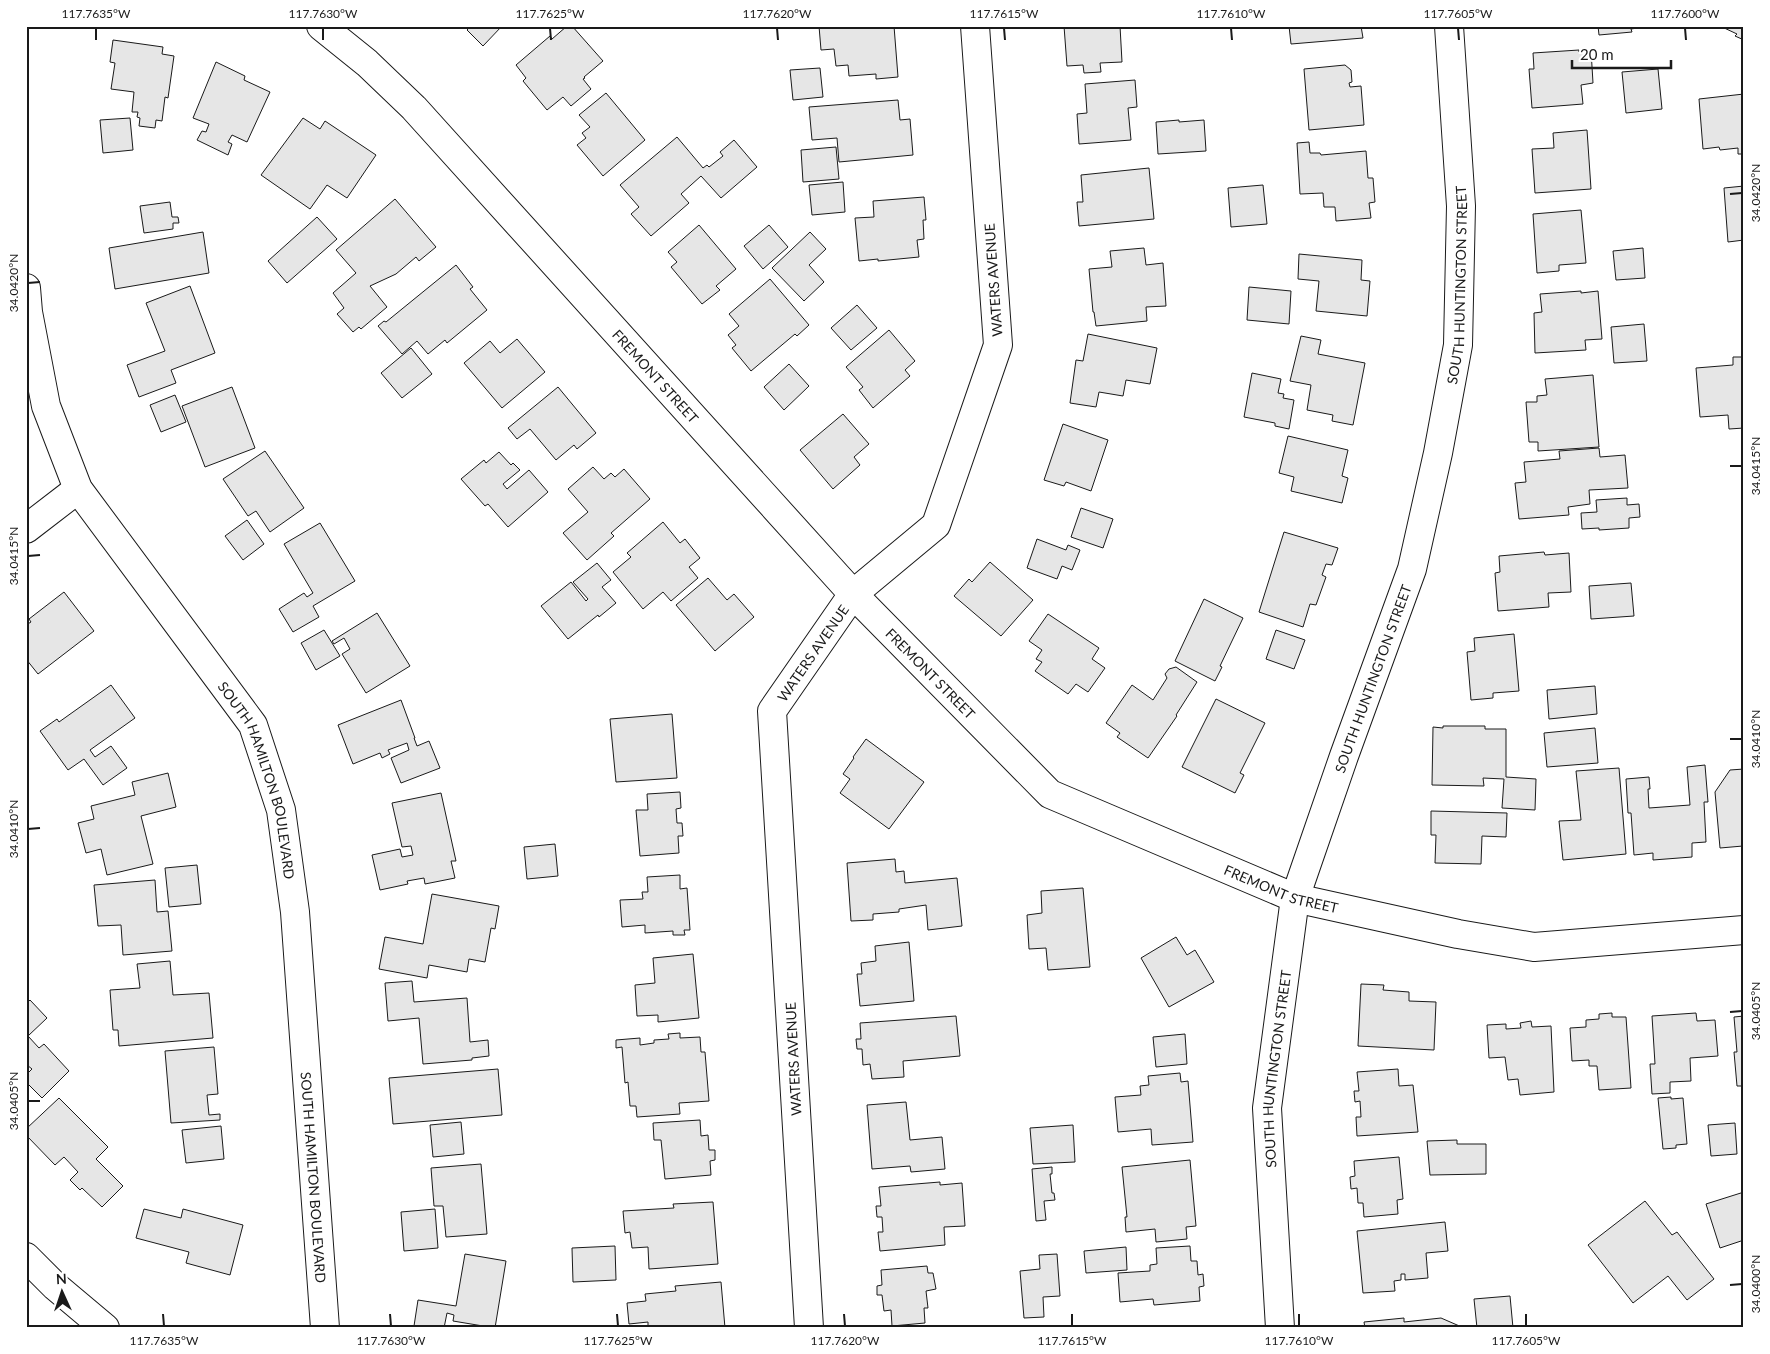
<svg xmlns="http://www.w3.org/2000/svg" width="1770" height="1354" viewBox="0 0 1770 1354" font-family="Lato,sans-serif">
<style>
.building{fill:#e6e6e6;stroke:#1a1a1a}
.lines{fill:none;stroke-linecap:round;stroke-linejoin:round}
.street-casing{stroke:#1a1a1a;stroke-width:30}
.street{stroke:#fff;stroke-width:28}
.ticks{fill:none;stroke:#1a1a1a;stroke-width:2}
.labels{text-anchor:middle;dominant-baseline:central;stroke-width:4;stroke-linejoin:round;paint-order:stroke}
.street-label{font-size:14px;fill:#1a1a1a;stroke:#fff}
.neatline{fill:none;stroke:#1a1a1a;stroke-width:2}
.ticks-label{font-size:12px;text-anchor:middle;fill:#1a1a1a}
</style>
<rect width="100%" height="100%" fill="#fff"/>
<path class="building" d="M467,26H502L483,46L467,30L469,28Z
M567,26H572L603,61L584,77L585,78L583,79L591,89L571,106L563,97L547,110L523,81L526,78L516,65L550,36L552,39Z
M819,26H894L898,77L876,79V74L849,76L848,65L836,66L834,49L821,50Z
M1064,26H1120L1122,62L1100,63L1101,72L1084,73L1083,65L1067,66Z
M1289,26H1361L1363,38L1291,44Z
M1598,26H1644V27L1631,29L1632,32L1599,35Z
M1720,26H1744V40L1735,36L1737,34Z
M113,40L163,47L162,54L174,56L168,98L165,97L162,121L156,120L155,128L139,126L140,118L137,117L138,112H132L134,92L111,89L115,63L110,62Z
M1579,50V52L1591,50L1593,83L1581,85L1583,104L1532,108L1529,69H1534L1533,53Z
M216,62L245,76L244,80L270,92L247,142L232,135L228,142L232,144L228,155L197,140L202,131L206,132L209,124L193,118Z
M1345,65L1351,70L1352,82L1349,83L1350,87L1361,86L1364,125L1309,130L1304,69Z
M820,68L823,97L793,100L790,70Z
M1658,69L1662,109L1626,113L1622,72Z
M1135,80L1137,107L1128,108L1131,140L1079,144L1077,114L1087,113L1085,84Z
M606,93L645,140L603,176L577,145L586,138L582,133L590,127L579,115Z
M1744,94V154H1738V148L1720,150L1719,147L1703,149L1699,99Z
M898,100L900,120L910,119L913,155L839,162L837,138L812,140L809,107Z
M130,118L133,150L103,153L100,120Z
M303,118L320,129L325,121L376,155L347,198L327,185L310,209L261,175Z
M1179,120V122L1204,120L1206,151L1158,154L1156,122Z
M1587,130L1591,189L1535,193L1532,149L1554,148L1553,133Z
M677,137L703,168L707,165L709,167L723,156L720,152L734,140L757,167L721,198L701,176L681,194L689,203L651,236L631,214L639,207L620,185Z
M1309,142L1310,153H1320L1321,155L1366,151L1368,178H1373L1375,202L1369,203L1371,218L1336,221L1335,207H1324L1323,193L1300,194L1297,143Z
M836,147L839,179L803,182L801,150Z
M1149,168L1154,219L1079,226L1077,202H1083L1081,175Z
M843,182L845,212L812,215L809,185Z
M1263,185L1267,224L1231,227L1228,188Z
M1744,186V240L1728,242L1724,188Z
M924,197L926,220H923L924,239L917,240L919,257L878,261V259L859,261L855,218L874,217L873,201Z
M395,199L436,247L419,261L416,257L396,274L370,286L387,307L361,329L359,327L353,332L337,314L344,308L333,293L356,273L336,250Z
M170,202L172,217H178L179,223H173V229L144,233L140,206Z
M1581,210L1586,263L1559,265V271L1537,273L1533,214Z
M317,217L337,239L287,283L268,261Z
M699,225L736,269L716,286L720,290L702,304L671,267L677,262L668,252Z
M769,225L788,247L763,269L744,246Z
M203,232L209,273L115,289L109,248Z
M810,232L826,249L809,265L824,282L804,301L772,268Z
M1144,248L1146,265L1163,263L1166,306L1146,307L1147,321L1096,326L1094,312H1093L1089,269L1112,267L1110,251Z
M1643,248L1645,278L1616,280L1613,251Z
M1299,254L1362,260L1361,280L1370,281L1367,316L1316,311L1319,281L1298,279Z
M456,265L473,287L470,289L487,310L447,343L445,340L428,354L417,341L402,354L378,326L384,321L386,322Z
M770,279L809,325L797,336L795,334L751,371L732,348L736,345L728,335L739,326L729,314Z
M190,286L215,353L171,370L176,383L139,397L127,365L165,351L146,303Z
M1249,287L1291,291L1289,324L1247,320Z
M1581,291V293L1598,291L1602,339L1585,340L1586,350L1535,353L1534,313L1542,312L1540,294Z
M857,305L877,328L851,350L831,328Z
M1644,324L1647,361L1614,363L1611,327Z
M889,330L915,361L905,370L910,376L873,408L859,390L863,387L846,367Z
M1088,334L1157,348L1150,384L1126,380L1123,396L1099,392L1096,407L1070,403L1076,360L1083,361Z
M1301,336L1321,340L1318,354L1365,363L1353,425L1332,421L1333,415L1307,410L1311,385L1290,381Z
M517,339L545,372L502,408L464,363L490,341L500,353Z
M411,348L432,374L402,398L381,373Z
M1733,357H1744V428L1729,429L1728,415L1700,417L1696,368L1733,365Z
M789,364L809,386L784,410L764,387Z
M1252,373L1281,379L1278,393L1284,394L1283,398L1294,400L1289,429L1275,426V423L1244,417Z
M1593,375L1599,447L1538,451V442H1529L1526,402H1537V396L1547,395L1545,379Z
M232,387L255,448L205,467L182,406Z
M558,387L596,433L577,449L574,445L556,460L530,429L517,439L508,428Z
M175,395L186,422L161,432L150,405Z
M843,414L869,444L854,457L860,465L833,489L800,450Z
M1063,424L1108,440L1091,491L1066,482L1064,486L1044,480Z
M1288,436L1348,450L1342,476L1348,478L1342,503L1291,491L1294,477L1279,473Z
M1599,448L1600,457L1625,455L1628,488L1589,490L1590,504L1568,507L1569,515L1519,519L1515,483L1526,482L1524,462L1560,459L1559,451Z
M265,451L304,508L270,532L256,511L248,516L223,479Z
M499,452L511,465L513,463L520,470L503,484L507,489L529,470L548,492L508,527L488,504L485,506L461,479L484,460L486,463Z
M593,467L604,479L611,473L615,477L624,469L650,499L611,533L614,536L587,560L563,533L588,512L568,489Z
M1627,498V505L1639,504L1640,517L1629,518V528L1599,530V528L1582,529L1581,513L1597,512L1596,500Z
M1081,508L1113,519L1103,548L1071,537Z
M247,520L264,544L243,560L225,536Z
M663,522L680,543L685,539L700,558L689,567L698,578L671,601L663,592L643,609L613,572L631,557L627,553Z
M320,523L355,581L313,606L319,617L293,632L279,609L304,593L307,597L313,593L284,544Z
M1284,532L1338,548L1332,565L1326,564L1322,575L1326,577L1316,605L1310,604L1303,627L1259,612Z
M1037,539L1066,550L1068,545L1080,550L1072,570L1062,566L1057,579L1027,568Z
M1544,552L1545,555L1569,553L1571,592L1548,593L1549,607L1498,611L1495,573L1500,572L1499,556Z
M990,562L1033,600L1001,636L954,596L969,579L972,582Z
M597,563L611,580L602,587L616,603L599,617L598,615L568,639L541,606L571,582L586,601L588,599L573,582Z
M708,578L727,600L734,594L754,617L715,651L676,605Z
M1631,583L1634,616L1591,619L1589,586Z
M64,592L94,631L38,674L26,659V625L31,622L29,619Z
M1204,599L1243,618L1220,666L1222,667L1215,681L1175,661Z
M377,613L410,666L366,693L342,654L350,649L344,638L334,644L332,641Z
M1048,614L1099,648L1092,659L1105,668L1088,692L1076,684L1068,694L1035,671L1042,662L1036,659L1042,650L1029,641Z
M324,630L340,656L316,670L301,643Z
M1276,630L1305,640L1294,669L1266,659Z
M1514,634L1519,691L1493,693V698L1471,700L1467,652L1475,651L1474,638Z
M1176,667L1197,682L1176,715L1177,716L1148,758L1117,737L1120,733L1106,723L1132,685L1153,700L1167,678L1165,674L1169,669Z
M111,685L135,718L90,750L95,757L111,746L127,768L103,785L84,759L68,770L40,731L57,719L59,722Z
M1595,686L1597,714L1549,719L1547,690Z
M1216,699L1265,723L1240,773L1244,775L1235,793L1182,767Z
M401,700L415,738H414L417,746L429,741L440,768L401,783L391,758L409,750L407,743L388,750L390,754L382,758L380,753L353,764L338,725Z
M672,714L677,778L616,782L610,719Z
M1443,726H1485V729H1506V777L1536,779L1535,810L1502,808L1504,779L1483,778L1484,786L1432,785L1433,727L1443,728Z
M1595,728L1598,763L1547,767L1544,733Z
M866,739L924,782L889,829L840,793L850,779L843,774L854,758L853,757Z
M1705,765L1708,802H1704L1706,842L1692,843V857L1653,860V853L1634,855L1631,813H1628L1626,779L1649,777L1650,789H1648L1649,808L1690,805L1687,767Z
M1619,768L1626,854L1563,860L1559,821L1581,820L1576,771Z
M1744,769V850L1743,846L1720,848L1715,792L1730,770Z
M168,773L176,807L141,816L153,864L107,875L101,849L86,853L78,823L94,819L91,806L135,795L132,782Z
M680,792L681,808L676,809L677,823H682L683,836H678L679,853L640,856L636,810H648L647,794Z
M441,793L456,861H451L455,878L425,884L424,878L407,881L408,884L380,890L372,855L400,849L402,857L413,855L411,846L402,847L392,803Z
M1431,811L1507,813L1506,837L1482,836L1481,864L1435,863L1436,835H1431Z
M555,844L558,876L527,879L524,847Z
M895,859L896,872L904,871L905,883L957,878L962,926L928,930L926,905L899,909V912L873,914V920L851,921L847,863Z
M197,865L201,904L169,907L165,868Z
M680,875V889L687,888L690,930H684L685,935H673V931L645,933V925L622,927L620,900L643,899L642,892H648L647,877Z
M155,880L157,912L168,911L172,951L123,955L121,925L98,926L94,885Z
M1083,888L1090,967L1048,970L1046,948L1029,949L1027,915L1042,913L1041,891Z
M432,894L499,906L495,929L491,928L485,962L469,959L467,972L429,965L427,978L379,969L385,937L423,944Z
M1176,937L1187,955L1195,950L1214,982L1169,1007L1141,958Z
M909,942L914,1001L860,1006L857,974H862L861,963L876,961L875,946Z
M693,954L699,1018L658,1022V1015L637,1016L635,985L655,983L653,958Z
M170,961L173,995L209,993L213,1038L119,1046L118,1030H113L110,990L140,988L137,964Z
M412,981L414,1002L467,998L470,1042L488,1040L489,1056L472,1058V1060L423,1064L419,1018L388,1021L385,983Z
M1361,984L1384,985L1383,990L1409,992V1001L1436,1002L1434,1050L1358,1046Z
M30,1000L47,1018L28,1036L39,1048L44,1044L69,1071L42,1098L26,1082V1075L32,1069L27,1065L26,1066V1004Z
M1612,1013V1017H1626L1631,1088L1599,1090L1597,1066H1589V1060L1572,1061L1570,1028L1586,1027V1020L1599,1019V1014Z
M1696,1013L1697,1021L1715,1020L1718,1056L1690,1058L1691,1081L1670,1082V1093L1652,1094L1650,1064H1655L1652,1016Z
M956,1016L960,1056L903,1061L904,1077L872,1079L870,1064L863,1065L862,1049H857L856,1039H861L860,1023Z
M1744,1016V1086H1737L1734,1052H1737L1734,1017Z
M1531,1021L1532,1027L1551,1026L1554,1092L1520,1095L1518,1079L1508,1080L1505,1057L1489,1058L1487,1025L1506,1024V1029L1521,1028L1520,1023Z
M680,1033V1038L700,1037L701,1052H705L709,1101L679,1103L680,1114L637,1117L636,1106H630L628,1082L625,1083L622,1047L616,1048V1040L640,1038V1045L654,1043V1040L669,1039L668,1034Z
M1185,1034L1187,1064L1156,1067L1153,1037Z
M214,1047L218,1094L207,1095L209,1115L220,1114V1120L171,1123L165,1051Z
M498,1069L502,1115L393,1124L389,1078Z
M1398,1069L1399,1086L1413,1085L1418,1132L1357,1136L1356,1117H1361L1360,1101L1355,1102L1354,1091H1359L1357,1072Z
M1180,1073L1181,1082L1188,1081L1193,1142L1152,1145L1151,1129L1118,1132L1115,1097L1141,1095L1140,1086L1149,1085L1148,1076Z
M1671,1097V1099L1683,1098L1687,1144L1676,1145V1148L1663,1149L1658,1098Z
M59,1098L108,1147L96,1159L123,1186L102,1207L82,1188L80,1190L70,1180L78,1172L64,1157L55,1165L26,1135V1129Z
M906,1102L910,1140L942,1137L945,1169L911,1172L910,1166L872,1169L867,1105Z
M700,1120L701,1136L708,1135L709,1150H715V1160L710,1161L711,1175L665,1179L661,1140H654L653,1123Z
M461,1122L464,1154L433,1157L430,1125Z
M1735,1123L1737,1154L1711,1156L1708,1125Z
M1073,1125L1075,1162L1033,1164L1030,1128Z
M221,1126L224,1159L186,1163L182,1130Z
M1457,1140V1144H1486V1174L1430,1175L1427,1141Z
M1399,1157L1403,1199L1397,1200L1398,1214L1364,1217L1363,1203H1358L1357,1188L1351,1189L1350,1177L1355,1176L1354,1161Z
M1190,1160L1196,1226L1186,1227L1187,1239L1156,1242L1155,1229L1126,1232L1125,1217H1127L1122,1167Z
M481,1164L487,1234L446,1237L443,1206H434L431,1168Z
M1052,1167V1174H1050L1052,1193H1054L1055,1200L1044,1201L1046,1220L1036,1221L1032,1169Z
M940,1182V1185L962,1183L965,1226L944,1227L945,1245L880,1251L878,1232H883L882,1217H877L876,1206H881L879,1187Z
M1744,1192V1240L1720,1248L1706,1204Z
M1645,1201L1672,1235L1677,1232L1714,1279L1687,1300L1668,1276L1633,1303L1588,1245Z
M713,1202L718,1264L649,1269L648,1247L632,1248L630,1232L625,1233L623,1211L674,1208L673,1204Z
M144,1209L181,1218L183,1209L243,1225L230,1275L186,1263L189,1252L136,1238Z
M435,1209L438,1248L404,1251L401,1212Z
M1445,1222L1448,1251L1426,1253L1428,1278L1405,1280V1274H1401V1280L1394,1281L1395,1291L1363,1293L1357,1231Z
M615,1246L616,1280L573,1282L572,1248Z
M1190,1246L1191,1261H1197L1198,1275L1203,1274L1204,1286L1199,1287L1200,1301L1154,1305L1153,1299L1120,1302L1118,1273L1150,1271V1265L1157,1264L1156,1248Z
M1126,1247L1127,1270L1086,1273L1084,1251Z
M465,1254L506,1261L495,1328L453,1321L454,1315L447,1313L444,1328L414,1326L418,1300L456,1306Z
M1057,1254L1060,1296L1043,1297L1044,1317L1024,1318L1020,1271L1040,1269L1039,1255Z
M927,1266L928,1273H933L936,1289L926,1291L928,1308H924L925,1323L892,1326L891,1310L884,1311L882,1295H877V1286L882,1285L881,1270Z
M721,1282L725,1328H648V1322L629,1324L627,1303L646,1301L645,1294L676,1291L675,1286Z
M1510,1296L1513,1328H1477L1474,1299Z
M1404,1318V1322L1441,1318L1464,1328H1365L1364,1322Z"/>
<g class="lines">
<g class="street-casing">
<g id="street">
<path id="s1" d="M321,26L367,63L414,108L853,594L1050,794L1295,898L1458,934L1534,947L1744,930"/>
<path id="s2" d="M26,288L28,312L46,406L78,489L253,725L281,810L295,912L325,1328"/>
<path d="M26,529L78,489"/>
<path d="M26,1257L55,1286L105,1328"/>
<path id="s3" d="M809,1328L772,711L853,594L936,525L998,345L975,26"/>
<path id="s4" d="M1280,1328L1267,1108L1295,898L1344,756L1412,569L1438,453L1458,345L1461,206L1449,26"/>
</g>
</g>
<use href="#street" class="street"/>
</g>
<path class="ticks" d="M96,28V40M323,28V40M550,28L551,40M777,28L778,40M1004,28L1005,40M1231,28L1232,40M1458,28L1459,40M1685,28L1686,40M1730,194L1742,193M28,283L40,282M1730,466H1742M28,556L40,555M1730,739H1742M28,829L40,828M1730,1012L1742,1011M28,1101H40M1730,1285L1742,1284M163,1314L164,1326M390,1314L391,1326M617,1314L618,1326M844,1314L845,1326M1072,1314V1326M1299,1314V1326M1526,1314V1326"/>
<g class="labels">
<g class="street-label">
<text transform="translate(993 280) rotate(-94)">WATERS AVENUE</text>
<text stroke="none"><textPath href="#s4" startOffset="1070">SOUTH HUNTINGTON STREET</textPath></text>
<text stroke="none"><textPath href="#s1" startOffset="485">FREMONT STREET</textPath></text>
<text stroke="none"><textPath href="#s3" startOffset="689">WATERS AVENUE</textPath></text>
<text stroke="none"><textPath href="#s1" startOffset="890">FREMONT STREET</textPath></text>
<text stroke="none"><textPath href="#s4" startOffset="665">SOUTH HUNTINGTON STREET</textPath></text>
<text stroke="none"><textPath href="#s2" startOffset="556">SOUTH HAMILTON BOULEVARD</textPath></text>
<text stroke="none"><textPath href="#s1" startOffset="1310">FREMONT STREET</textPath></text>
<text transform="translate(793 1059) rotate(-93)">WATERS AVENUE</text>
<text stroke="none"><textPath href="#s4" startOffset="260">SOUTH HUNTINGTON STREET</textPath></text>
<text stroke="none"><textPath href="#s2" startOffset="961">SOUTH HAMILTON BOULEVARD</textPath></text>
</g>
</g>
<rect width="1770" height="1354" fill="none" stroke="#ffffff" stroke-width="55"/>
<g transform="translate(62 1292) rotate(357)" stroke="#ffffff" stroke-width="4" paint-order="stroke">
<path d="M0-4L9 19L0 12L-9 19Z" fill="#1a1a1a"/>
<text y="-8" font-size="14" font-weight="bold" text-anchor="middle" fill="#1a1a1a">N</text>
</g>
<path d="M1572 60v8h99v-8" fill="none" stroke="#1a1a1a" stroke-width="2.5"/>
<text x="1580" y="60" font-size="15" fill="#1a1a1a" stroke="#ffffff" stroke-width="4" paint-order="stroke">20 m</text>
<rect x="28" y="28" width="1714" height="1298" class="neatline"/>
<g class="ticks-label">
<text x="96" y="18">117.7635°W</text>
<text x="323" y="18">117.7630°W</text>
<text x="550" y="18">117.7625°W</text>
<text x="777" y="18">117.7620°W</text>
<text x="1004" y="18">117.7615°W</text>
<text x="1231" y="18">117.7610°W</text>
<text x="1458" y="18">117.7605°W</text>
<text x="1685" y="18">117.7600°W</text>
<text transform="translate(1756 193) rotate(-90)" y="4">34.0420°N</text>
<text transform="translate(14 283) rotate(-90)" y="4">34.0420°N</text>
<text transform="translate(1756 466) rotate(-90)" y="4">34.0415°N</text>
<text transform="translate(14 556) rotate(-90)" y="4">34.0415°N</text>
<text transform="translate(1756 739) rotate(-90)" y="4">34.0410°N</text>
<text transform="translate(14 829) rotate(-90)" y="4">34.0410°N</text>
<text transform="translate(1756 1011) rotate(-90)" y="4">34.0405°N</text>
<text transform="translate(14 1101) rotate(-90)" y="4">34.0405°N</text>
<text transform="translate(1756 1284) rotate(-90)" y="4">34.0400°N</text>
<text x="164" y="1345">117.7635°W</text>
<text x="391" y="1345">117.7630°W</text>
<text x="618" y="1345">117.7625°W</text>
<text x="845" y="1345">117.7620°W</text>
<text x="1072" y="1345">117.7615°W</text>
<text x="1299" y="1345">117.7610°W</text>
<text x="1526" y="1345">117.7605°W</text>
</g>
</svg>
